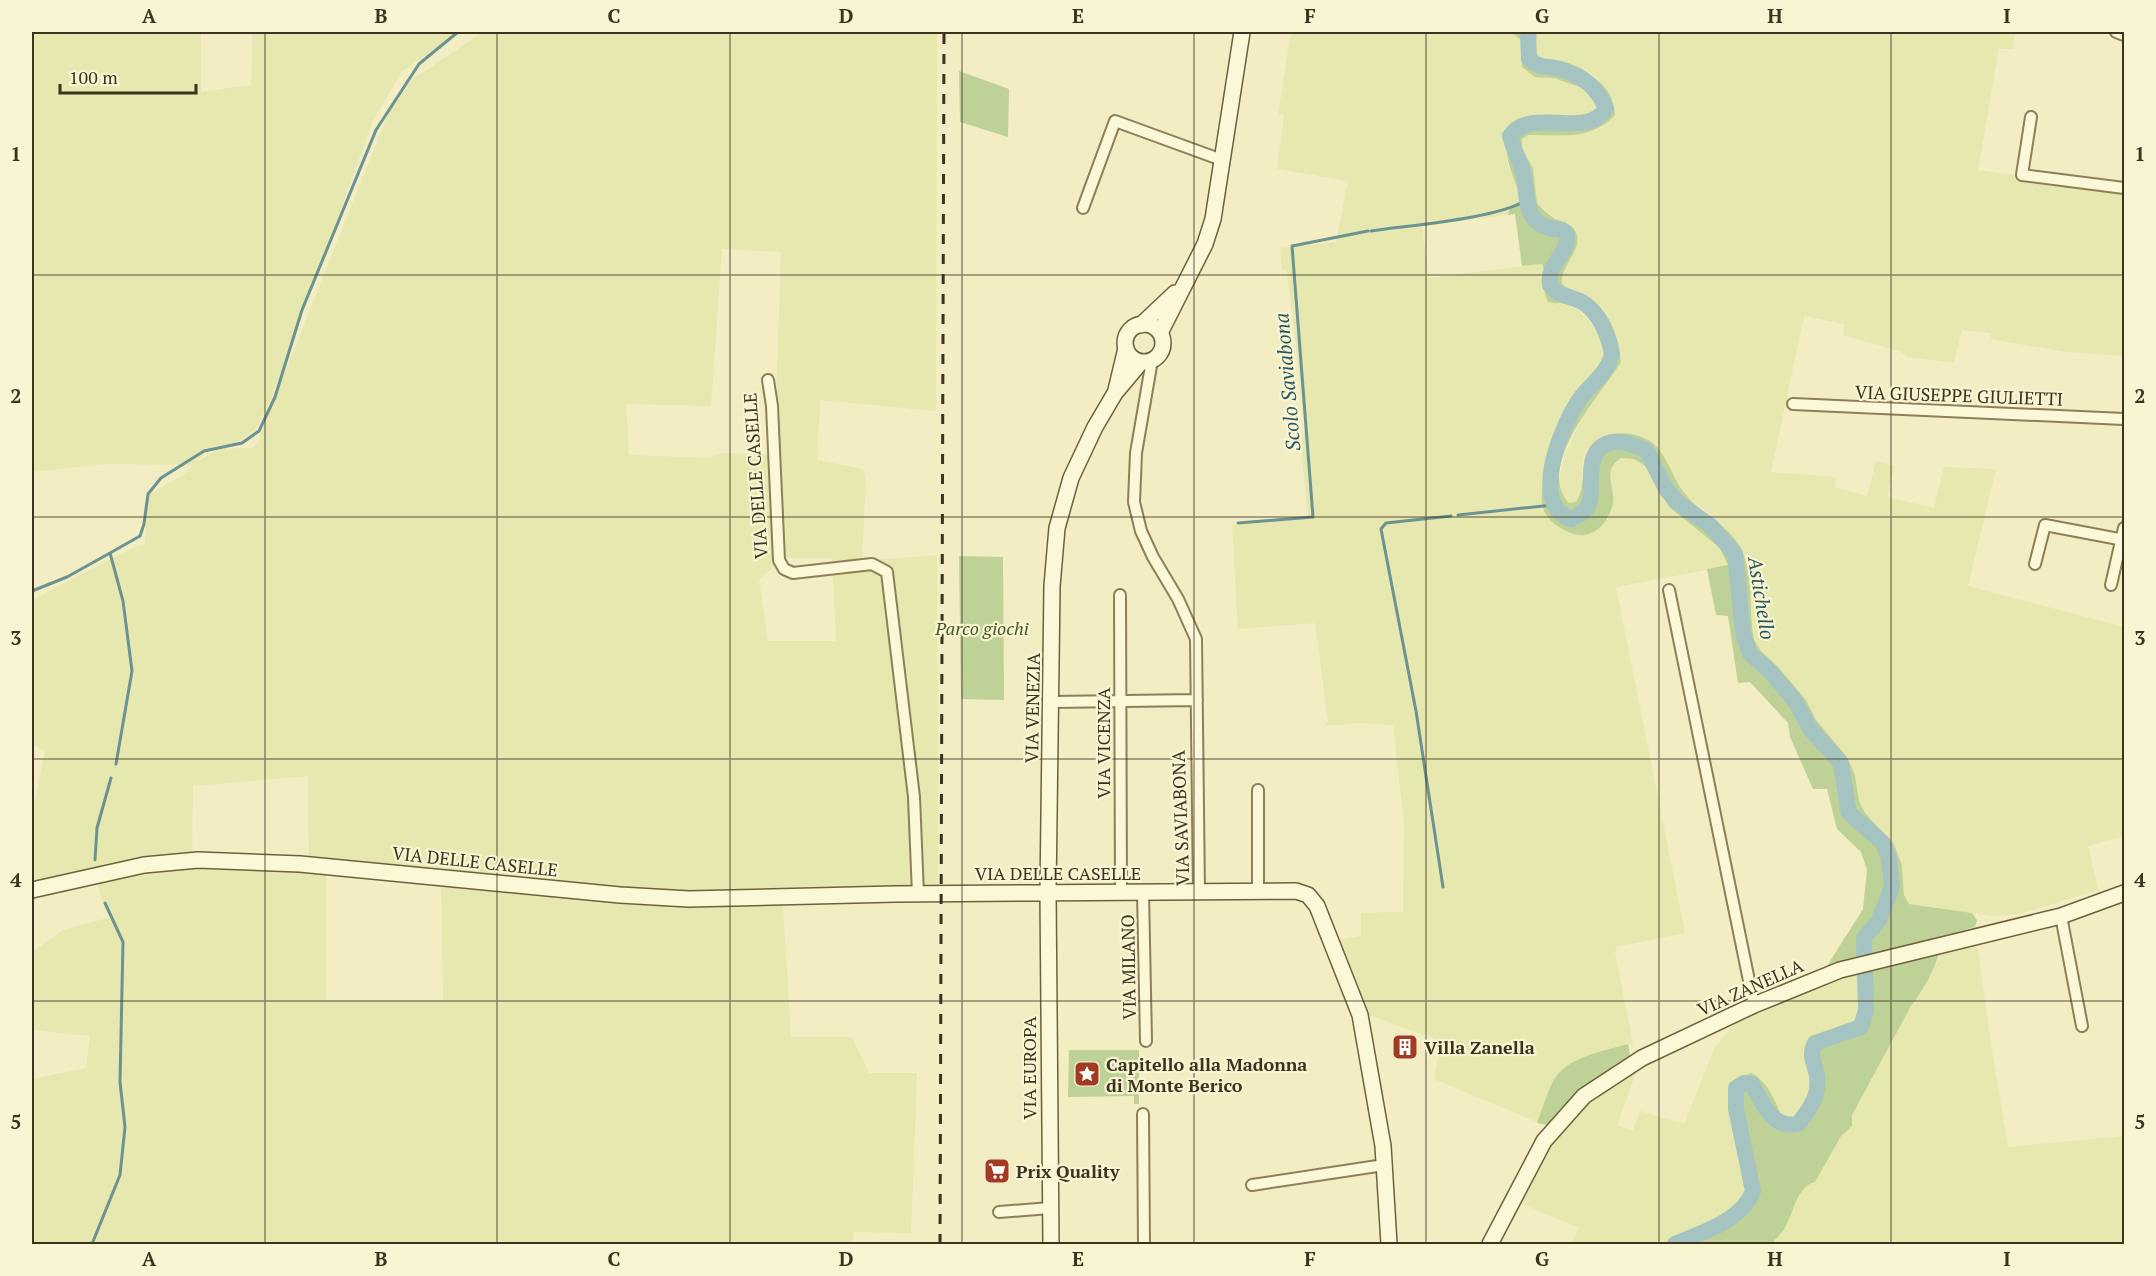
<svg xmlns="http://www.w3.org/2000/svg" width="2156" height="1276" viewBox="0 0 2156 1276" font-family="'PT Serif',serif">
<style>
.farmland{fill:#e6e8af;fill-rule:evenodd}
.green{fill:#bed196}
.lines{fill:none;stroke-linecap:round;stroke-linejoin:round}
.stream{stroke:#6b9391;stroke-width:3}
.river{stroke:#a5c4c1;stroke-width:16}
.street-casing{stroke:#8d7f58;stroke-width:14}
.secondary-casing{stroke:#6f603b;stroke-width:18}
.street{stroke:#fbf8d7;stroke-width:10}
.secondary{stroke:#fbf8d7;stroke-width:15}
.rail{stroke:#3c321d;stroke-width:3;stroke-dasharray:10 10;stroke-linecap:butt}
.grid{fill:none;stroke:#3c321d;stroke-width:1.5;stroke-opacity:0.55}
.labels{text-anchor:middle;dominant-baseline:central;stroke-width:4.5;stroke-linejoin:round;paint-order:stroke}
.street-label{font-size:18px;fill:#3c321d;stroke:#f8f5d3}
.park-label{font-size:18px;font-style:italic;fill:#415a22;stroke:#f8f5d3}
.poi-label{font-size:18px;font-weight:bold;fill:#3c321d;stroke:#f8f5d3;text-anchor:start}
.water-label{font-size:20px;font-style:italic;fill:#2b565d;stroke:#f8f5d3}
.neatline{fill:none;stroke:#3c321d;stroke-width:2}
.grid-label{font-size:20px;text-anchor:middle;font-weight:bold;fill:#3c321d}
</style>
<rect width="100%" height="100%" fill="#f2edc3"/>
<path class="farmland" d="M32,32H201V92L251,85L253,32H460L402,71L373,121L272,397L256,429L240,441L207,451L196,462L220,449L252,448L257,443L388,114L413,79L483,32H937L936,411L820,400L817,460L863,469L866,480L862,561L937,555L938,887L728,899L309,862L308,776L193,786L192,856L32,885V799H35L45,751L32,743V600L130,549L145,544L147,500L149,495L183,475L193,465L106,464L32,472ZM722,249L781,252L774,455L722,453L709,458L629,455L626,404L711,406ZM782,558H832L836,641H768L759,580Z
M1291,32H1511L1521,40L1535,77L1554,78L1573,84L1588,90L1598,98L1602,106L1599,115L1592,120L1509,126L1507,162L1521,200L1510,208L1508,215L1422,226L1429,278L1542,264L1546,271L1544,281L1558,305L1567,304L1580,311L1590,322L1605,348V366L1575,395L1553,448L1542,504L1547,516L1608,520L1614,495L1608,476L1612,467L1621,458L1634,459L1645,466L1669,507L1720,547L1727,559L1728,566L1616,587L1685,933L1616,947L1615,953L1633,1043L1604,1050L1573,1064L1557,1075L1537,1122L1434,1079L1441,1041L1366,1014L1338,940L1361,936V913L1403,912L1404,824L1393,725L1360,723L1325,726L1328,721L1315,623L1238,629L1232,525L1308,517L1300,434L1305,433L1295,338L1287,272L1282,269L1280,248L1336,242L1348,181L1277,169L1284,115H1278Z
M1537,32H2015L2013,49H1999L1978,170L2124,191V356L2067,352L1990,339L1991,333L1962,330L1954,363L1908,357L1899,351L1843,335L1844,324L1804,316L1771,472L1836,477L1834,487L1867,496L1876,461L1894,466L1887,497L1934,508L1944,467L1996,469L1968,586L2124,627V836L2088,846L2098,890L2020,914L1992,916L1909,904L1904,895L1902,865L1894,844L1865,813L1859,801L1855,775L1847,757L1816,720L1806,700L1778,667L1761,651L1754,640L1745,557L1718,521L1686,495L1656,446L1640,436L1617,433L1601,437L1586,450L1582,462V493L1576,502L1569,503L1562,496L1559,479L1564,456L1586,410L1621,362L1590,299L1562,284L1560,276L1576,250L1571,226L1556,219L1537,203L1533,168L1522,149V139L1528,135L1571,136L1603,128L1615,101L1548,60L1538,57L1535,48Z
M182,864L326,872V1000H443L441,883L690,906L783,905L791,1037H852L869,1073H917L911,1233L854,1232L852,1244H32V1079L86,1068L90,1036L32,1030V952L63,930L111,917L105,909L97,883Z
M1972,943L1978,949L1991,1045L2008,1147L2124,1136V1244H1774V1240L1782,1235L1798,1195L1806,1185L1815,1182L1841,1136L1852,1126V1115L1911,1006L1920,996L1939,959V951Z
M1857,971L1859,1014L1852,1024L1833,1032H1821L1808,1044L1813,1082L1805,1104L1793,1123L1782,1119L1767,1087L1730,1100L1747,1197L1722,1220L1666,1244H1571L1579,1228L1520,1203L1549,1148L1568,1124L1593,1098L1638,1066L1617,1126L1633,1130L1640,1111L1684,1124L1714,1049L1739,1018Z"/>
<path class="green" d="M1511,32H1537L1535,48L1538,57C1570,67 1614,74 1615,115C1591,141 1560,135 1528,135L1522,139V149L1533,168L1537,203C1542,209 1548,214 1555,219C1561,221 1568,223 1572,227C1590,246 1559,264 1562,284C1571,291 1582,293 1591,300C1612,315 1618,337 1621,362C1602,393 1534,466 1569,503L1576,502C1591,480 1573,454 1600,438C1616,429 1644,433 1656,446C1669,460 1674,482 1687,496C1705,517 1738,530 1745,559C1753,585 1749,614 1754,640L1761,651L1778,667L1806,700L1816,720L1847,757L1855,775L1859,801L1865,813L1894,844L1902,865L1904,895L1909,904L1972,913L1977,920L1975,927L1827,966L1863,909L1867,870L1861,852L1837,829L1827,789H1813L1790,737L1788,723L1750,682L1738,683L1728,616L1716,615L1707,569L1728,565L1719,547L1669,507L1645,466L1634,459L1621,458C1605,469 1611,478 1613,494C1615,506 1607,522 1598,529C1586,538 1576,536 1564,530C1553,524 1543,515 1542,503C1539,480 1562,413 1576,394C1586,380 1603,377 1607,357C1603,340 1588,306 1567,304C1560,303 1556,304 1548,302C1541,289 1548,276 1542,264L1522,266L1515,214L1508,215L1510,208L1521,200C1512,169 1502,160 1509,126L1592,120L1599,115L1602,106L1588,90L1554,78L1535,77L1522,67L1521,40Z
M959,71L1009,89L1008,137L960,122Z
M959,556L1003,557L1004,700L961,699Z
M1939,951C1938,964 1921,995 1911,1006L1852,1115V1126L1841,1136L1815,1182C1790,1189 1795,1227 1774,1240V1244H1666L1722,1220L1747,1197L1730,1100C1733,1086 1738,1079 1751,1073C1767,1080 1777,1103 1782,1119L1793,1123C1815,1090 1812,1081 1808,1044C1821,1027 1852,1035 1859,1014C1863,1003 1858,983 1857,971Z
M1628,1044L1630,1056L1579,1091L1547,1125L1537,1123C1542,1111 1550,1082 1558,1074C1574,1056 1606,1050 1628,1044Z
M1069,1050H1139V1104H1134V1096L1068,1097Z"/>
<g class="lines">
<path class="stream" d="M1371,231C1410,225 1494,219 1525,201
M1458,515L1553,505
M1238,523L1313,517L1292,246L1368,231
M110,553L140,536L144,524L148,494L161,478L204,451L242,443L259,431L275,397L302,310L376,130L419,64L458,32
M32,591L67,577L110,553L123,601L132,671L116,764
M95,860L97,828L111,778
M1443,887L1416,711L1381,529L1386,523L1451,516
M92,1244L120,1175L125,1127L120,1082L123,942L105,903"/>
<path class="river" d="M1528,32L1529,59C1538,68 1549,66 1560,69C1582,75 1598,88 1606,109C1585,140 1531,106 1510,136C1513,149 1520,160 1523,172C1529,198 1521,228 1562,230L1567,234C1570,255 1546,263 1550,285C1557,296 1571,296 1582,302C1599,311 1609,337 1612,354C1607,376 1588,385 1577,403C1561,429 1529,504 1571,519C1579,515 1585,513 1589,504C1592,496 1590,485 1591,476C1592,436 1618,436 1647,451L1666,489L1678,503L1711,526L1735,554L1743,633L1750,654L1769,670L1795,701L1811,730L1841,763L1849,813L1883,843L1889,859L1892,887L1879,920L1864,938L1866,1010L1861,1027L1815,1043C1808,1056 1815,1063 1817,1076C1820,1096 1809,1110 1798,1124C1772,1129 1763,1104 1752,1084L1744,1083L1736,1088V1109L1753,1191C1743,1220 1701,1233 1675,1244"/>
<g class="street-casing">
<path id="street" d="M2116,32L2124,35
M2031,117L2022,175L2124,188
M1083,208L1115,121L1222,160
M1152,360L1136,453L1134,502L1141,531L1153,557L1178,599L1196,639L1199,892
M768,380L772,406L779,560L784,569L793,573L872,564L887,572L914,797L918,894
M1793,404L2124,419
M2035,564L2045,525L2124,540
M2111,585L2124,528
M1669,590L1754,1005
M1120,595L1121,892
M1052,702L1197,700
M1143,892L1146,1041
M1258,892V790
M2061,916L2082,1026
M1143,1114L1144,1244
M1252,1185L1384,1165
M999,1212L1050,1208"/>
</g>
<g class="secondary-casing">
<path id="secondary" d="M1125 343a19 19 0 1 1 38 0a19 19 0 1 1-38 0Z
M1141,325L1175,293
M1160,333L1205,244L1213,219L1242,32
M1116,390L1126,348
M32,890L144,865L198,860L300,864L620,895L689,899L895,894L1296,891L1308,895L1317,906L1360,1015L1383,1146L1389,1244
M1051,1244L1048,892L1052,586L1057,528L1071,478L1095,427L1115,393L1141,362
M1490,1244L1544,1141L1584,1096L1642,1058L1754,1005L1840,970L2061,916L2124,893"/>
</g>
<use href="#street" class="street"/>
<use href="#secondary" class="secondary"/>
<path class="rail" d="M940,1244L944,32"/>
</g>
<path class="grid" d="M265,32V1244M497,32V1244M730,32V1244M962,32V1244M1194,32V1244M1426,32V1244M1659,32V1244M1891,32V1244M32,275H2124M32,517H2124M32,759H2124M32,1001H2124"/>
<defs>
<g id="building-square" transform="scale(1.35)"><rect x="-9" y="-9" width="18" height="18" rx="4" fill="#a13b23" stroke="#f8f5d3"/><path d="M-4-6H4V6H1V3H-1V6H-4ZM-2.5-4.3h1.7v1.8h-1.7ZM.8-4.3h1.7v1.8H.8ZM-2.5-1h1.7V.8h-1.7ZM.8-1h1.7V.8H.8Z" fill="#fff"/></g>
<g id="sight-square" transform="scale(1.35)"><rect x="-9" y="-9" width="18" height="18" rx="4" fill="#a13b23" stroke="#f8f5d3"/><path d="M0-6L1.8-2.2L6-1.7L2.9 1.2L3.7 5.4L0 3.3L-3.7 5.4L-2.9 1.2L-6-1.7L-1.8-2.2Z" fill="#fff"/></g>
<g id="supermarket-square" transform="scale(1.35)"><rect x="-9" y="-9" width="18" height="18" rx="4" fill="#a13b23" stroke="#f8f5d3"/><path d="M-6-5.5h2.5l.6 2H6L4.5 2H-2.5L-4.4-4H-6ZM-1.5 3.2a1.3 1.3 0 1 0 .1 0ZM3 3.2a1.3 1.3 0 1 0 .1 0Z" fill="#fff"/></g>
</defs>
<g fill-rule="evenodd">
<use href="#building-square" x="1405" y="1047"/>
<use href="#sight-square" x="1087" y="1074"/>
<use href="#supermarket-square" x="997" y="1171"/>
</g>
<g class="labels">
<g class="street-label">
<text transform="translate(1959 395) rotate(2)">VIA GIUSEPPE GIULIETTI</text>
<text transform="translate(755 476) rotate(-94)">VIA DELLE CASELLE</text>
<text transform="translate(1032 708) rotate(-89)">VIA VENEZIA</text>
<text transform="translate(1103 743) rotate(-90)">VIA VICENZA</text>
<text transform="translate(1180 818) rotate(-92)">VIA SAVIABONA</text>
<text transform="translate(475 861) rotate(6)">VIA DELLE CASELLE</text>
<text x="1058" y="873">VIA DELLE CASELLE</text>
<text transform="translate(1128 967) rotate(-91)">VIA MILANO</text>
<text transform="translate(1750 987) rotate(-24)">VIA ZANELLA</text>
<text transform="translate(1029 1068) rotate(-90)">VIA EUROPA</text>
</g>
<g class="park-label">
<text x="982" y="628">Parco giochi</text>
</g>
<g class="poi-label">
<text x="1424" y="1047">Villa Zanella</text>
<text x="1106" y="1064">Capitello alla Madonna<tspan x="1106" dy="21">di Monte Berico</tspan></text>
<text x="1016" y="1171">Prix Quality</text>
</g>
<g class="water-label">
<text transform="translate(1287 382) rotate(-95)">Scolo Saviabona</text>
<text transform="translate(1762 598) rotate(81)">Astichello</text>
</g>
</g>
<rect width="2156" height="1276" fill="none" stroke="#f8f5d3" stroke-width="66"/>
<path d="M60 84v9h136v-9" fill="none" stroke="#3c321d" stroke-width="3"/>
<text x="69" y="84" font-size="18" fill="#3c321d" stroke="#f8f5d3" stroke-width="4.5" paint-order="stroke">100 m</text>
<rect x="33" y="33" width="2090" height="1210" class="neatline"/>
<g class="grid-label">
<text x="149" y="23">A</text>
<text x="381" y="23">B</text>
<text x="614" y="23">C</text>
<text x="846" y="23">D</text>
<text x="1078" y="23">E</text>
<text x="1310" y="23">F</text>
<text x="1542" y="23">G</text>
<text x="1775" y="23">H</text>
<text x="2007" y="23">I</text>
<text x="16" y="161">1</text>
<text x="2140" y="161">1</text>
<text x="16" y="403">2</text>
<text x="2140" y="403">2</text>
<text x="16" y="645">3</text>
<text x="2140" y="645">3</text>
<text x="16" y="887">4</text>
<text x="2140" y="887">4</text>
<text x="16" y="1129">5</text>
<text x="2140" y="1129">5</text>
<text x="149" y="1266">A</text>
<text x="381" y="1266">B</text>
<text x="614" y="1266">C</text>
<text x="846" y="1266">D</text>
<text x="1078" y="1266">E</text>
<text x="1310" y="1266">F</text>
<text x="1542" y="1266">G</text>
<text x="1775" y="1266">H</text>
<text x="2007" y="1266">I</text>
</g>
</svg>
